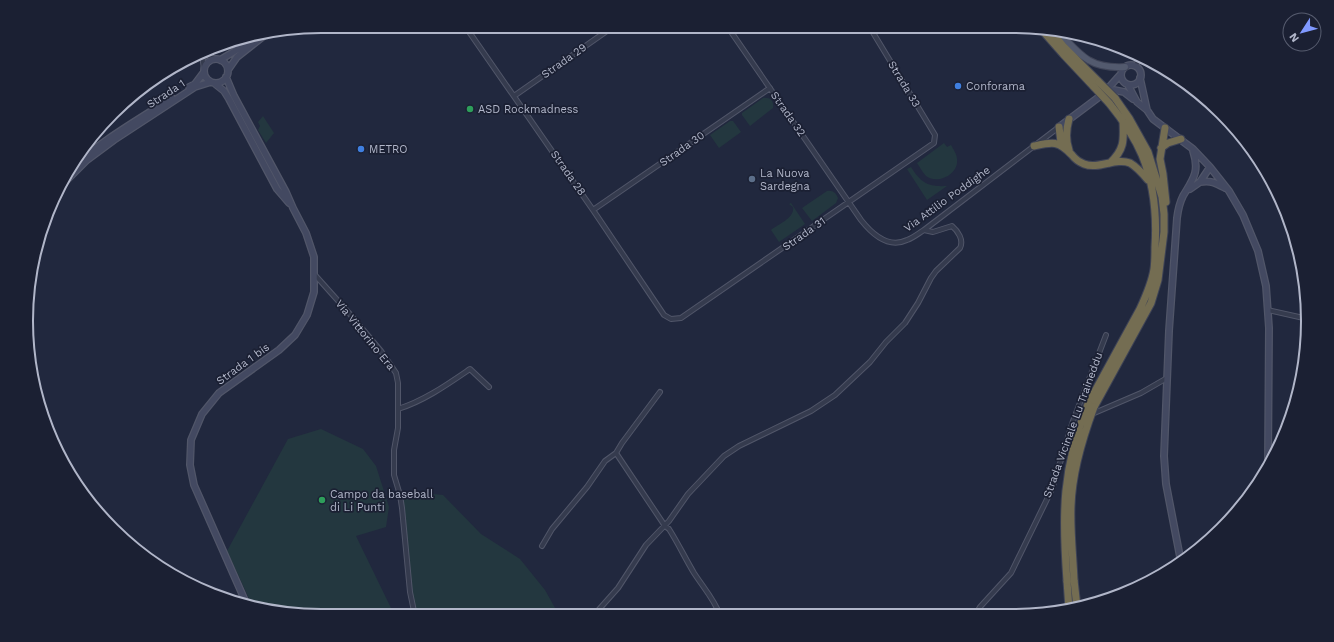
<svg xmlns="http://www.w3.org/2000/svg" width="1334" height="642" viewBox="0 0 1334 642" font-family="'Work Sans',sans-serif">
<style>
.green{fill:#23373f}
.lines{fill:none;stroke-linecap:round;stroke-linejoin:round}
.street-casing{stroke:#515669;stroke-width:6}
.secondary-casing{stroke:#515669;stroke-width:8}
.primary-casing{stroke:#3f4457;stroke-width:8}
.highway-casing{stroke:#3e4356;stroke-width:9}
.street{stroke:#353b4e;stroke-width:4}
.secondary{stroke:#434961;stroke-width:5.5}
.primary{stroke:#535a6e;stroke-width:6}
.highway{stroke:#746d52;stroke-width:7}
.highway-bridge-casing{stroke:#3e4356;stroke-width:9;stroke-linecap:butt}
.highway-bridge{stroke:#746d52;stroke-width:7}
.shop-dot{fill:#3f7fe0;stroke:#1b2033;stroke-width:1.5}
.leisure-dot{fill:#2e9e5b;stroke:#1b2033;stroke-width:1.5}
.service-dot{fill:#5c6f8a;stroke:#1b2033;stroke-width:1.5}
.labels{text-anchor:middle;dominant-baseline:central;stroke-width:3.5;stroke-linejoin:round;paint-order:stroke}
.street-label{font-size:11px;fill:#b1b6c9;stroke:#1b2033}
.poi-label{font-size:11px;fill:#b1b6c9;stroke:#1b2033;text-anchor:start}
.rim{fill:none;stroke:#b1b6c9;stroke-width:2}
</style>
<rect width="100%" height="100%" fill="#21283e"/>
<path class="green" d="M763,98C771,97 774,102 773,108L750,126L742,115V113Z
M263,116L274,133L266,143L258,130L260,126L258,122Z
M730,121H733L741,132L719,148L710,135Z
M944,143L947,147L951,145C953,149 957,154 957,159C959,174 938,185 926,176C922,172 920,167 917,163Z
M911,167C921,183 928,187 947,186L927,200L907,169Z
M827,191C833,190 836,193 838,198L836,203L812,221L802,208Z
M791,203L805,224L779,242L771,230C779,224 795,218 793,207L789,204Z
M321,429L363,449L376,466L389,507L386,527L356,536L391,608L378,616H321L263,610L253,607L227,551L288,439Z
M402,491L443,495L481,534L520,559L545,590L559,615L415,616L404,555Z"/>
<g class="lines">
<g class="street-casing">
<path id="street" d="M465,26L593,210L664,315L671,319L681,318L934,143L935,135L869,26
M727,26L861,220C872,234 888,249 907,240C913,238 919,233 924,230L1059,127
M205,53L214,59
M202,55L204,69
M1135,66L1141,57
M514,96L614,26
M593,210L770,88
M315,275L349,313L381,351L396,373L398,383V428L394,450V475L400,495L402,508L410,592L415,616
M1268,310L1308,319
M398,409C424,401 448,384 470,369L489,387
M1092,414L1141,393L1167,378
M616,453L665,526L669,529C678,543 685,558 694,573C703,587 714,599 720,615
M542,546L552,529L587,487L605,461L616,453L622,443L660,392
M976,614L980,607L1011,573L1052,489L1073,421L1106,335
M594,615L618,588L646,545L669,521L688,494L724,456L739,446L811,411L835,395L870,362L886,342L905,323L918,303L931,278L936,271L960,248C964,240 958,231 952,226L933,232L924,230"/>
</g>
<g class="secondary-casing">
<path id="secondary" d="M204 71a12 12 0 1 1 24 0a12 12 0 1 1-24 0Z
M220,60L240,48L255,37
M1121 75a10 10 0 1 1 20 0a10 10 0 1 1-20 0Z
M228,70L237,57L265,35
M226,77L234,96L286,192L293,208L306,233L314,257V292L307,315L295,335L279,350L219,393L202,414L191,440L190,465L194,485L247,605
M1140,78L1147,110
M214,83L224,91L229,99L277,189L289,203
M1128,85L1137,102L1147,110L1153,119L1193,149L1210,167L1229,191L1243,215L1258,251L1266,286L1269,328L1268,465
M189,87L195,84L204,72
M1114,90L1124,92L1133,99
M1059,127L1103,94L1120,75
M68,171C99,142 136,121 172,98
M1200,182C1211,180 1216,183 1225,188
M59,188L87,160L114,140L195,87L211,82
M1190,189L1200,182L1210,167
M1181,562L1166,484L1164,456L1169,331L1177,218C1178,210 1180,202 1183,196C1193,179 1200,172 1193,151"/>
</g>
<g class="primary-casing">
<path id="primary" d="M1057,30C1080,55 1089,69 1125,67"/>
</g>
<g class="highway-casing">
<path id="highway" d="M1041,29L1063,54L1094,87
M1050,30L1063,46L1099,82
M1069,119C1066,130 1065,139 1069,150
M1059,127L1061,142L1063,146
M1165,128L1160,159L1163,174L1166,202
M1034,146C1052,142 1058,140 1072,155C1075,159 1079,162 1084,164C1099,170 1115,157 1130,163C1137,167 1143,174 1148,180
M1161,148L1168,143L1181,139
M1110,163C1124,150 1124,141 1123,122
M1088,404L1140,309C1146,296 1152,283 1154,269C1155,262 1155,254 1155,247C1157,216 1154,184 1142,155C1134,136 1122,119 1109,103
M1094,407L1151,303L1158,280L1164,232V214L1162,197L1148,152L1129,118L1115,98
M1074,580L1077,607
M1067,581L1069,609"/>
</g>
<use href="#street" class="street"/>
<use href="#secondary" class="secondary"/>
<use href="#primary" class="primary"/>
<use href="#highway" class="highway"/>
<g class="highway-bridge-casing">
<path id="highway-bridge" d="M1099,82L1115,98
M1094,87L1109,103
M1074,580C1073,556 1070,531 1071,506C1072,472 1082,439 1094,407
M1067,581C1062,514 1062,468 1088,404"/>
</g>
<use href="#highway-bridge" class="highway-bridge"/>
</g>
<g class="shop-dot">
<circle cx="958" cy="86" r="4"/>
<circle cx="361" cy="149" r="4"/>
</g>
<g class="leisure-dot">
<circle cx="470" cy="109" r="4"/>
<circle cx="322" cy="500" r="4"/>
</g>
<circle class="service-dot" cx="752" cy="179" r="4"/>
<g class="labels">
<g class="street-label">
<text transform="translate(564 61) rotate(-35)">Strada 29</text>
<text transform="translate(904 84) rotate(59)">Strada 33</text>
<text transform="translate(166 94) rotate(-33)">Strada 1</text>
<text transform="translate(788 114) rotate(55)">Strada 32</text>
<text transform="translate(682 149) rotate(-35)">Strada 30</text>
<text transform="translate(568 173) rotate(55)">Strada 28</text>
<text transform="translate(947 199) rotate(-36)">Via Attilio Poddighe</text>
<text transform="translate(804 234) rotate(-35)">Strada 31</text>
<text transform="translate(365 335) rotate(51)">Via Vittorino Era</text>
<text transform="translate(243 364) rotate(-36)">Strada 1 bis</text>
<text transform="translate(1073 425) rotate(-70)">Strada Vicinale Lu Traineddu</text>
</g>
<g class="poi-label">
<text x="966" y="86">Conforama</text>
<text x="478" y="109">ASD Rockmadness</text>
<text x="369" y="149">METRO</text>
<text x="760" y="173">La Nuova<tspan x="760" dy="13">Sardegna</tspan></text>
<text x="330" y="494">Campo da baseball<tspan x="330" dy="13">di Li Punti</tspan></text>
</g>
</g>
<path d="M0 0H1334V642H0ZM321 33H1013A288 288 0 0 1 1301 321V321A288 288 0 0 1 1013 609H321A288 288 0 0 1 33 321V321A288 288 0 0 1 321 33Z" fill="#1b2033" fill-rule="evenodd"/>
<path class="rim" d="M321 33H1013A288 288 0 0 1 1301 321V321A288 288 0 0 1 1013 609H321A288 288 0 0 1 33 321V321A288 288 0 0 1 321 33Z"/>
<g transform="translate(1302 32) rotate(234)"><circle r="19" fill="#1b2033" stroke="#575c6f"/>
<path d="M0-3L7 15L0 10L-7 15Z" fill="#8099ff"/>
<text y="-6" font-size="11" font-weight="bold" text-anchor="middle" fill="#b1b6c9">N</text>
</g>
</svg>
